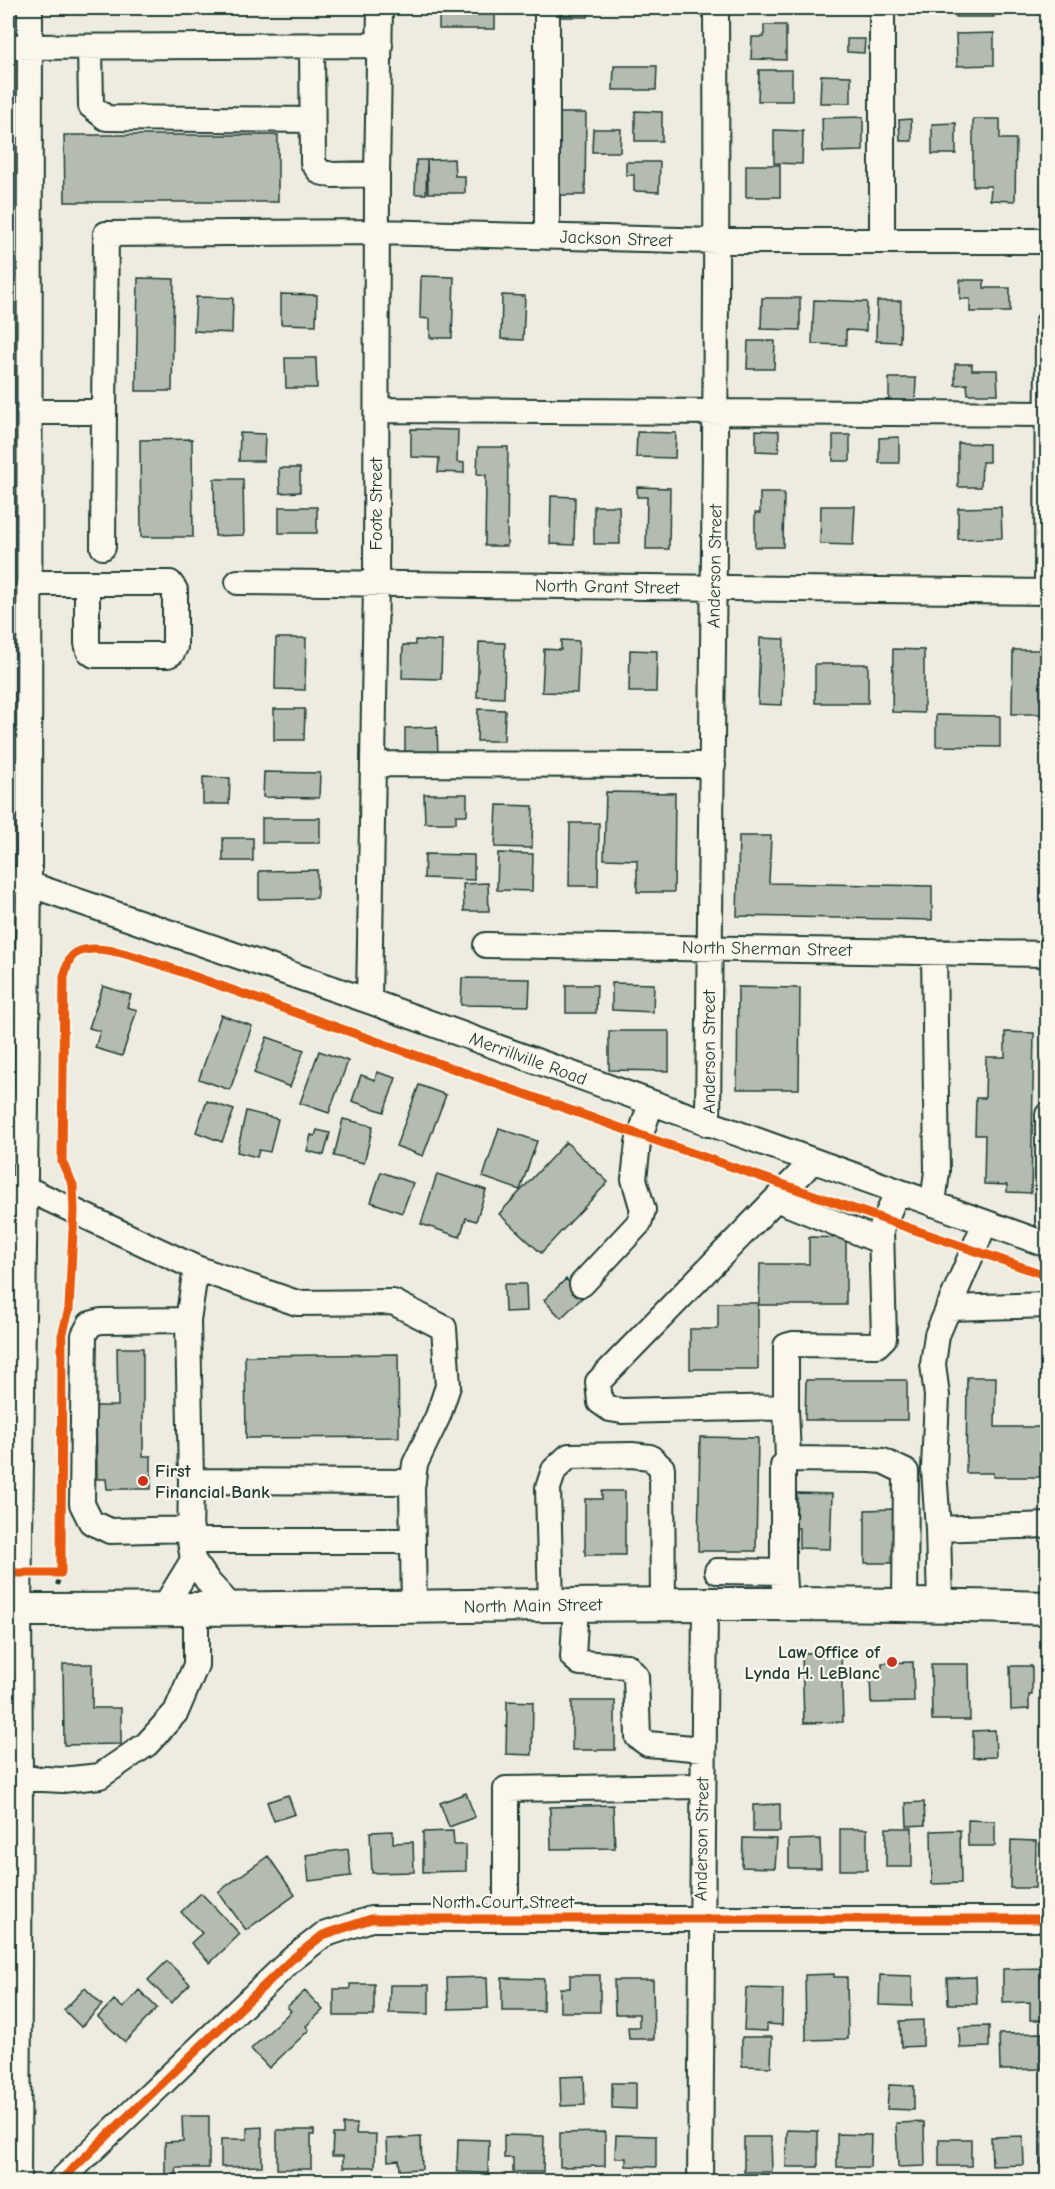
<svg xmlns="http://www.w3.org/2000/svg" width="1055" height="2189" viewBox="0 0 1055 2189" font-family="'Comic Neue',sans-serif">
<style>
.building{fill:#b4bbb0;stroke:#1f3d34;stroke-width:1.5}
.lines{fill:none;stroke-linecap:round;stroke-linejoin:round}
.minor-casing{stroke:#1f3d34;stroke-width:28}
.major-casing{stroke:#1f3d34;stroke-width:36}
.path{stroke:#1f3d34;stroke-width:4;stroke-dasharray:4.5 4.5;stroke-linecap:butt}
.minor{stroke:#fbf7ec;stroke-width:24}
.major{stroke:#fbf7ec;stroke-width:32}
.cycleway-casing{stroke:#fbf7ec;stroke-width:13}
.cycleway{stroke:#e8590c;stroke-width:9}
.poi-dot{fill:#c8321e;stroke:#fbf7ec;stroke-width:2}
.labels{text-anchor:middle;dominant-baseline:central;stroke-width:4.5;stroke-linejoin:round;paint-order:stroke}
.street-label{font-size:18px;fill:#1f3d34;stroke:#fbf7ec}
.poi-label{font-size:18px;font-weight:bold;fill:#1f3d34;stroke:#fbf7ec;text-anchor:start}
</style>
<rect width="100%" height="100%" fill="#eeece1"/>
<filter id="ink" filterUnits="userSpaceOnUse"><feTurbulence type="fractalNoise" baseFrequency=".0167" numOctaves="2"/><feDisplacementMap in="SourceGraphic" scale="12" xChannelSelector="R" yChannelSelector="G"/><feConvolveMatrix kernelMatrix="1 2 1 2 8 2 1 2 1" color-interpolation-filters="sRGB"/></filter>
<g filter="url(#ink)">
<path class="building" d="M439,8H495V29H439Z
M558,8H588V17H558Z
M773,8H819V14H773Z
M956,8H994V17H956Z
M764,25H786V60L751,59L752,37H764Z
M994,33V65L957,66L956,34Z
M847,39H865L864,53L847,52Z
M614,66H657L656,90H613Z
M759,70H792V101H758Z
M821,75L851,76V103H820Z
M635,111L662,112V141H635Z
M555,113H586L585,195H554Z
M863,117V151L823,152L822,118Z
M911,119L912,141H900L899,120Z
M973,119H1000V139H1016L1015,201L990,200L991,186H973Z
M956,123V154H932V124Z
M593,129H621L620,152H592Z
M774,130L803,131L802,164L774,163Z
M64,135H278V202H65Z
M454,159L455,176H465V193H428L427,160Z
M416,160H427L426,194H415Z
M626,162H660L659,192L634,191V175H626Z
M746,165H780V197H746Z
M421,276L454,277L452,338H430V319L420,318Z
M138,278L174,279L172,391H136Z
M960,280H984V288H1010V312H970V299H960Z
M281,294L317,295L316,325L281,324Z
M502,295L525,296L523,340L501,339Z
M196,297L233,298L232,333L194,331Z
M762,298H800V330L761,329Z
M814,300L867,302L866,331L846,330V345L812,344Z
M877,301H901L900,342L876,341Z
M748,341H775L774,369H747Z
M285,358H316L317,388H286Z
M955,364H972V370H997L998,394H968L967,384L955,385Z
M889,378H916L915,404H889Z
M411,429L458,430L457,462L464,463V473L438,472L439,458L411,457Z
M756,430L779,431V452L756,451Z
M637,432L676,433L675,458L636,457Z
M240,433L265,434L264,461H239Z
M833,435H850V461H833Z
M899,437V463H879V438Z
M192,439L193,537H141L140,440Z
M958,443L989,444V462H982L981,487H958Z
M478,447H508L507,546H485L486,475L477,474Z
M279,468H300V492L280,493Z
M214,479H243L244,535L215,536Z
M637,487L670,488L669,549H646L647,497H637Z
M760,493H784L783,547H755V513H760Z
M551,496L575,497L574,545L550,544Z
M594,506H619L620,544H594Z
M821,506H855L853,545L820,544Z
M279,507H317V533H279Z
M1001,507L1002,538L958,539V508Z
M276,638H306L305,690L275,689Z
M760,638L784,639L782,705L758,704Z
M415,640L442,641L441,679L402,678L403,645H415Z
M561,640L579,641L577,693L542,692L544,649L561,650Z
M479,642L505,643L504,698L477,697Z
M893,649L924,650V713L892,712Z
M630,650L657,651L656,692H629Z
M1013,650H1044V714H1012Z
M815,664H868V703H815Z
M274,709H305L304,740H274Z
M478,709L505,710L504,741H477Z
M936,715L1000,716V747L936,746Z
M437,727L438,757H405V728Z
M264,772L320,773L319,798L263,797Z
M203,777L230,778L229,804H203Z
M606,792L675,793L674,892H637V860L604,859Z
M424,794H467V815H456V823H425Z
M497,805L533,806L532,848L495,847Z
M262,818H320V843H262Z
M570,823H599L598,886H569Z
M739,836H771L769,883L932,886V920L737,916Z
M223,838H253V861H223Z
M498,853L533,854L532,891L497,890Z
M425,854L474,855V880L424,878Z
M317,870V898L259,899V871Z
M488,883L489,911H464L463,884Z
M462,978L530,979L529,1006L461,1005Z
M612,983L654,984L653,1012L612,1010Z
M566,985H597L596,1013H566Z
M103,986L131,995L127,1007L137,1010L122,1056L95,1048L100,1031L89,1028Z
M738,987L800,988L799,1089H737Z
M221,1015L252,1026L230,1090L199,1079Z
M609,1031H669V1071L609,1070Z
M1005,1032L1034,1033L1031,1193L1007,1192V1185L984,1184L985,1135H975L976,1098H985L986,1057H1005Z
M267,1037L304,1050L290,1087L254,1073Z
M319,1051L348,1061L329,1113L300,1103Z
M377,1072L396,1078L384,1112L352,1101L361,1075L375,1080Z
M419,1085L446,1095L423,1156L396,1146Z
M207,1101L234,1110L222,1142L196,1132Z
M246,1111L278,1119L270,1152L259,1150L257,1157L237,1152Z
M343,1119L373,1126L364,1163L334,1156Z
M499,1128L537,1141L520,1190L483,1177Z
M317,1130L330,1133L324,1155L307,1151L311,1135L315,1136Z
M566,1142L608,1182L541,1253L499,1214Z
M381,1172L413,1183L402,1213L371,1202Z
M437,1174L486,1190L476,1221L466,1218L460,1237L421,1224Z
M809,1237L846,1238V1305H758V1369H690V1329H718V1303H759L760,1264H809Z
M566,1279L583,1297L561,1318L544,1300Z
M504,1284H526L527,1311L505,1312Z
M117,1348H143V1456H151V1489H107L106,1479H97L96,1406H118Z
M398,1354L399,1437L246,1438L245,1356Z
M967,1377H996L995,1427H1040V1477H993V1473H966Z
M806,1380H907V1420H805Z
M700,1437L758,1438L756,1551H698Z
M602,1491H625V1555H585V1499H602Z
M797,1493L832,1494L830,1549L799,1548V1528H796Z
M894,1509L895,1563H865V1510Z
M841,1652L843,1722L804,1723L802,1653Z
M913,1662L914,1702L871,1703L870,1674H882V1663Z
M63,1664H92V1708H121V1744L64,1745Z
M931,1664H969L970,1720H932Z
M1010,1666H1032V1695H1029V1709L1011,1710Z
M507,1701L533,1702L532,1755L506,1754Z
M572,1701H615V1750H572Z
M995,1730L996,1757L973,1758V1731Z
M466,1793L475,1817L449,1827L440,1803Z
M288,1795L295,1814L274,1821L267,1802Z
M924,1802L925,1825L907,1826L906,1803Z
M780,1804V1832H753V1805Z
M613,1805L615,1848L551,1849L550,1807Z
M968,1820L995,1821V1846H968Z
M886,1828H912V1867H886Z
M840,1829H867V1870H840Z
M960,1830L961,1883L932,1884L931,1831Z
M393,1831V1843L413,1842L414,1872L372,1873L370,1832Z
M453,1831L454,1845H466V1871L423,1872V1832Z
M743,1838L777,1839L775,1868L742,1867Z
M820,1839L821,1868H789V1840Z
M1011,1840L1036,1841L1035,1888H1010Z
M348,1849L351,1876L309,1881L306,1855Z
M268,1856L295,1895L246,1930L218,1892Z
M201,1893L240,1934L210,1963L191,1943L202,1933L181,1912Z
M167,1961L190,1984L171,2003L148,1980Z
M1048,1968V2020H1030V2002L1003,2003V1969Z
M834,1974V1977H847L848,2039L806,2040L805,1975Z
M570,1975H600V2012H560V1988H570Z
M880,1975L912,1976V2006L879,2005Z
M487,1977L488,2008L448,2009L447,1978Z
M976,1977L977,2004H948L947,1978Z
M502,1978L544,1979L543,2011H502Z
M614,1980H653L654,2039H629L628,2027H639V2014H615Z
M350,1984H374V2016H334V1989H350Z
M390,1985H429V2014L389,2013Z
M85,1988L102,2005L81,2027L64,2010Z
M746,1988L783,1989L782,2025L767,2024V2031L744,2030Z
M139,1990L157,2008L125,2042L98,2017L114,2000L123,2008Z
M305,1991L323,2010L306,2026L309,2030L269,2068L251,2049L291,2011L287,2007Z
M923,2020V2046L901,2047L900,2021Z
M989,2026V2047L960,2048L959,2027Z
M1042,2033V2069L1000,2070L999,2034Z
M742,2037H772L771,2067L742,2066Z
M584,2076L585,2105L561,2106L560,2077Z
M612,2083H636V2109L612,2108Z
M889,2085L914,2086V2110L887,2109Z
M182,2116H209V2168H176L177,2174L165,2175V2142L183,2141Z
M924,2122L925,2166L898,2167L896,2123Z
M343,2124H357L356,2134H376L375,2167H343V2156H332L333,2134H343Z
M262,2127V2166L221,2167V2139H247V2128Z
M277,2130H314V2135H311V2169H277Z
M787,2130L818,2131V2167H786Z
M1041,2130H1048V2166H1041Z
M605,2132V2166L560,2167V2133Z
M837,2134L871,2135L870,2167H837Z
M504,2135L544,2136L543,2172H513V2158H504Z
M616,2135L656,2136V2167L626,2166V2158H615Z
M1023,2136L1024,2165L992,2166L991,2137Z
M421,2137L422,2169L400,2170L399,2160L388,2161L387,2139Z
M744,2137H771L772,2172H744Z
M458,2139L489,2140L488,2173L457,2172Z
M939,2139H971V2166H939Z"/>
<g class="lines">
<g class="minor-casing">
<path id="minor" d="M547,8V237
M882,8V241
M312,46L313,163L320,172L332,175L377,174
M8,47L380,45
M90,47L91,106L106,118L312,120
M377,410L1047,414
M29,412H104L103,547
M104,412L106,234L378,232L717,241H1048
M238,582L1048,592
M29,583H170L175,590V647L172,653L168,655H94L89,651L87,643V583
M1047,592L1048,323
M373,764L713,765
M8,877L369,1001L1048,1245
M486,945L1048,954
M369,1001L376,584L377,174L380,8
M1048,1115V1221
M708,1124C711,752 718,380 716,8
M8,1188H25L196,1268L297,1303L393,1302L444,1328L448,1386L438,1416L415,1464L412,1488L414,1607
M776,1199L880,1241
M933,1204L937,1171L934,952
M196,1268L188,1320L191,1481L190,1541L193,1560L209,1583L234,1610
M582,1284L639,1223L643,1210L634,1179L638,1143L651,1103
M948,1308L1048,1305
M188,1320L101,1321L90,1324L84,1335L82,1504L91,1522L110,1531L191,1529
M786,1407V1346L793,1344L877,1345L884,1338L881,1230L897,1192
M788,1459L871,1460L883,1461L906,1472L905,1605
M191,1481L413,1482
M938,1529L934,1469L937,1396L933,1364L937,1335L985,1223
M190,1541H412
M717,1571L783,1572L784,1587
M783,1572V1466L788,1459L786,1407L622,1411L610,1409L600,1402L598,1382L813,1161
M940,1605L938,1529L1048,1525
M551,1606L548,1488L554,1470L569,1456L632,1455L650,1457L662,1468L663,1605
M576,1606L573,1657L580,1663L627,1666L636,1676L638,1737L648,1744L703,1749
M163,1609L193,1560
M8,1777L62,1780L100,1776L147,1744L176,1712L196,1665V1610
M506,1918V1789L703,1786
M18,2182L20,1777L19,1610L29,884L30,8
M59,2182L291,1960L323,1935L371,1919H1048
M700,2182L705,1604"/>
</g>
<g class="major-casing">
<path id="major" d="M8,1610C354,1610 701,1598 1048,1608"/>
</g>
<path class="path" d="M57,1585L61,1573"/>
<use href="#minor" class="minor"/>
<use href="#major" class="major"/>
<g class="cycleway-casing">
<path id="cycleway" d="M8,1573H61L62,1336L69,1309L74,1211L73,1185L62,1162L64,977C66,971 67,964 70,959C85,934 153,963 176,970L640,1135L1048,1276
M59,2182L291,1960L323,1935L371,1919H1048"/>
</g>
<use href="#cycleway" class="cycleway"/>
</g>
</g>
<g class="poi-dot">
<circle cx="143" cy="1481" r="6"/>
<circle cx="892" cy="1662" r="6"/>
</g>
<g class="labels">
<g class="street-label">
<text transform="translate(616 239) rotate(2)">Jackson Street</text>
<text transform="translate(376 504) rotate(-90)">Foote Street</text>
<text transform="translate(715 566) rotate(-89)">Anderson Street</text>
<text transform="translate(607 587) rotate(1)">North Grant Street</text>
<text transform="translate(767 949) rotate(1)">North Sherman Street</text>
<text transform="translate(709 1052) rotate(-90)">Anderson Street</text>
<text transform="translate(528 1059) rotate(20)">Merrillville Road</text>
<text transform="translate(533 1606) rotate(-1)">North Main Street</text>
<text transform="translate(702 1839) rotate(-89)">Anderson Street</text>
<text x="503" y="1902">North Court Street</text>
</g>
<g class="poi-label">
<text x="155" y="1471">First<tspan x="155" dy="21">Financial Bank</tspan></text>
<text x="880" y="1652" text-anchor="end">Law Office of<tspan x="880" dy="21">Lynda H. LeBlanc</tspan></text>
</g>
</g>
<rect width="1055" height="2189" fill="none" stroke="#fbf7ec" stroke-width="30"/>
<rect x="15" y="15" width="1025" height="2159" fill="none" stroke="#1f3d34" stroke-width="2" filter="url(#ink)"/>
</svg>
